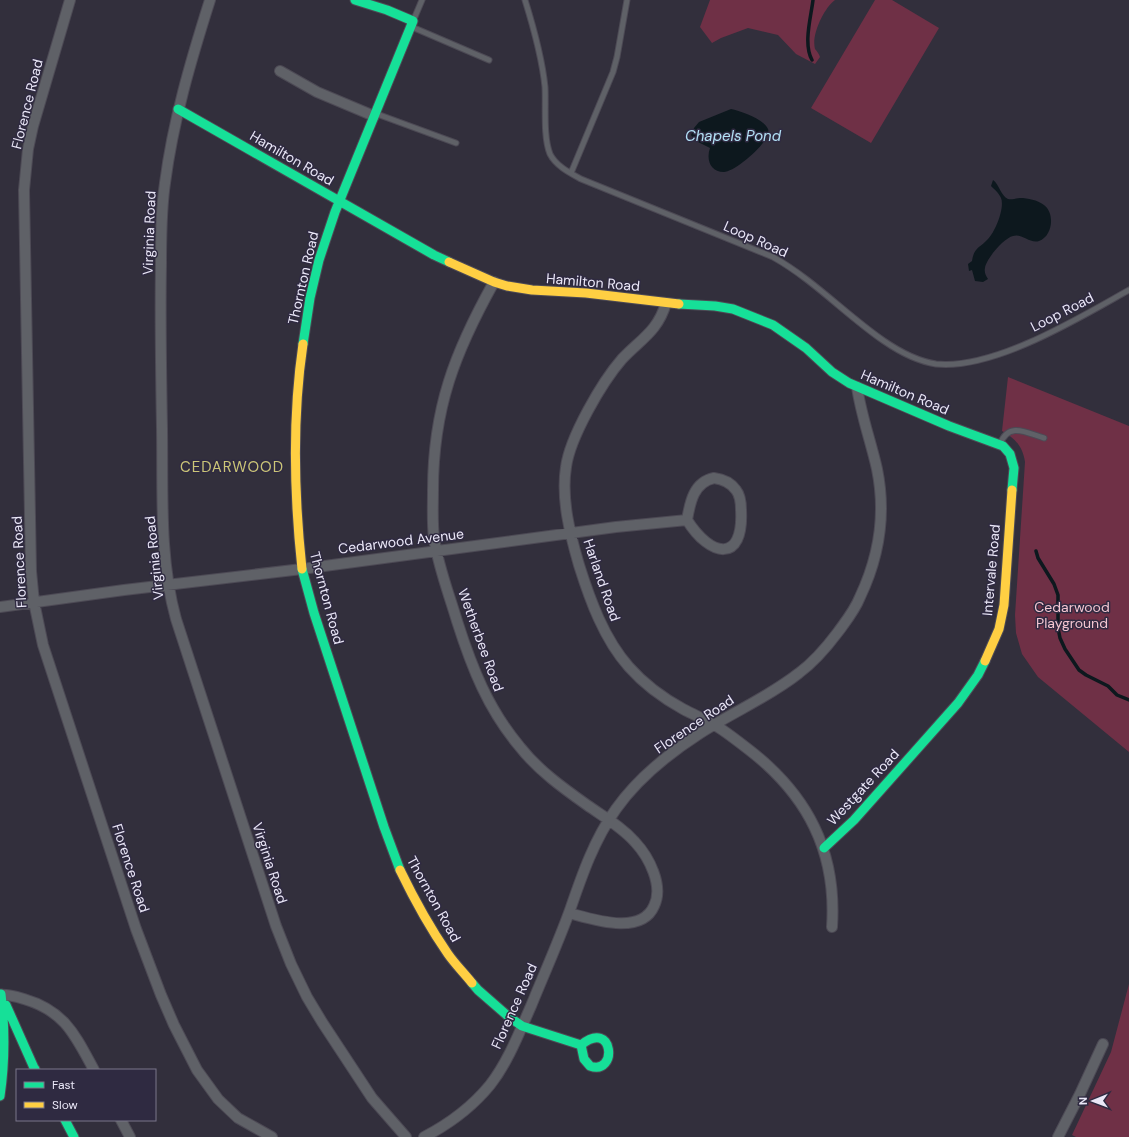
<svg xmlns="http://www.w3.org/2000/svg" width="1129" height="1137" viewBox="0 0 1129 1137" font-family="'DM Sans',sans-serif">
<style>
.green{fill:#6f3046}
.water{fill:#0d181e}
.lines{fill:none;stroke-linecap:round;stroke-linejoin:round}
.stream{stroke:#0d181e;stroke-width:3.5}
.lane-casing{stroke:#4d4a55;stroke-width:7}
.street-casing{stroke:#4d4a55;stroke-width:12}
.fast-casing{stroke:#4d4a55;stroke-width:11}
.slow-casing{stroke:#4d4a55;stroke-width:11}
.lane{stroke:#5f6167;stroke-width:5}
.street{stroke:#5f6167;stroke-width:10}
.fast{stroke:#16e098;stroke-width:9}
.slow{stroke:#ffcf43;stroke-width:9}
.labels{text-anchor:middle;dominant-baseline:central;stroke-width:3;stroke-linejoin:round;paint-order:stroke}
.street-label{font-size:14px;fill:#eae7f7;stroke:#2f2a41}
.park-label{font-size:14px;fill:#f4c5d1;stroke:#2f2a41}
.water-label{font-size:15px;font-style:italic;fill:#b2e0f4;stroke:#2f2a41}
.neighbourhood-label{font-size:15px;letter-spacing:1px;fill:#cbc577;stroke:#2f2a41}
</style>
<rect width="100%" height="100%" fill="#322f3c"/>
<path class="green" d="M710,0H835C824,8 811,35 815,49C817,51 819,54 820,57L815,64L796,54L778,35L748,28L721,38L712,43L700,27Z
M875,0H892L939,28L871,143L811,108Z
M1008,377L1129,426V752L1038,677L1022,654L1016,633L1015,615L1025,462C1023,447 1015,438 1002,431Z
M1129,984V1137H1076L1072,1135L1111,1052Z"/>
<path class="water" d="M731,109C741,111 764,119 768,129C773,140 735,172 724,172C710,172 706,159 710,148L694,140L691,135L694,128L699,122Z
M993,180C999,184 1001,196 1008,199C1012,200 1016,198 1020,198C1028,198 1037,200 1044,205C1055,213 1053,236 1039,241C1030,244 1022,233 1013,236C1004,238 986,259 985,268C984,272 986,276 988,279L983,282L975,281L972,270L969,271L968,264L972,261C974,247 980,248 988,239C995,232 1005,208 1001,198C999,193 994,189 991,186Z"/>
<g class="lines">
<path class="stream" d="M812,60C803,44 811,17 813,0
M1036,551L1038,558L1054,584L1058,595V628L1060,638L1065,649L1079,670L1086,675L1108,686L1117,695L1129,700"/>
<g class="lane-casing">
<path id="lane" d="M525,0C534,29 542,57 545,87C546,106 543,137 550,154C556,166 570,173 581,179L773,257C814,280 846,315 884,341C900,352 917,361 936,364C994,370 1079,318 1129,290
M414,19L422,0
M412,27L489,60
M377,114L456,143
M571,173L613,72L617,57L627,0
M1000,444C1009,421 1027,433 1044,438"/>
</g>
<g class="street-casing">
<path id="street" d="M70,0L33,126L28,149L24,190L31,571L34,602L43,645L136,929L161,995L174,1025L197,1070L218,1099L238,1118L272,1137
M210,0C191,60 173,121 165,183C161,210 161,237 161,265C160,319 161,374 162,428C163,492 159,558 176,619L276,926L291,964L307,997L322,1022L372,1098L406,1137
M280,71L317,92L374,116
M494,282C455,352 433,408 433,490C433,506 432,522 434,538C438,566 449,594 457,621C472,668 488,709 520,747C538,770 563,788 587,805C604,817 622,827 635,842C649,857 664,886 654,906C641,936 592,919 569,913
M666,303C658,331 641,339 622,359C602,382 570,437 566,467C561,499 570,534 579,565C590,600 604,639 629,667C644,684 663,698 683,709C696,716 709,721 721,729C730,735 739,742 748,749C808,795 837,852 832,927
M714,478C722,479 731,483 736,490C740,495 741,503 741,510C744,564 710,557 687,520C690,502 694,482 714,478Z
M0,607L124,590L302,569L616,527L687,520
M0,995C7,994 17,997 24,999C65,1011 75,1035 94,1070
M121,1120L130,1137
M424,1137C449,1124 472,1107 490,1085C508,1062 519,1033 531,1006C544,974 558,943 570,910C582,875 594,840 616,809C638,778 668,754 699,734C731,713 769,697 799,673C814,662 826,648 838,632C846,621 855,610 860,597C879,557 886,513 877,469C871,442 861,415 857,387
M1058,1137L1080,1094L1103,1044"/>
</g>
<g class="fast-casing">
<path id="fast" d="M178,109L434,255L449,262
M679,304L715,306L733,309L773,325L806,348L832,372L849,383L949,426L1003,446L1010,454L1014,468L1012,490
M303,344L310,298L319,260L335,212L413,21L387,10L355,0
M302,569L314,613L384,827L400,870
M824,848L854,820L958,703L978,675L985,661
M472,983L478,990L509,1017L522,1026L581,1045L584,1059L590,1066C618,1076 614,1018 581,1045
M6,1005L35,1070
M35,1069V1070
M0,1096C5,1062 5,1028 1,994
M65,1120L74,1137"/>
</g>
<g class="slow-casing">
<path id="slow" d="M449,262L494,282L507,286L532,290L586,293L679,304
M302,569C294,495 292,418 303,344
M985,661L999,629L1004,605L1012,490
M400,870C414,899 430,928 448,954C455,964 464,973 472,983"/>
</g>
<use href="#lane" class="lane"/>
<use href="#street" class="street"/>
<use href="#fast" class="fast"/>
<use href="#slow" class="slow"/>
</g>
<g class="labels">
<g class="street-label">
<text transform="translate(27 104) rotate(-76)">Florence Road</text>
<text transform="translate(292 158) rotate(30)">Hamilton Road</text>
<text transform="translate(149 233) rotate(-88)">Virginia Road</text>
<text transform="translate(756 239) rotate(24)">Loop Road</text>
<text transform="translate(303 278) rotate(-77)">Thornton Road</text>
<text transform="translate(593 282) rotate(5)">Hamilton Road</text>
<text transform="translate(1062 312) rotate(-27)">Loop Road</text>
<text transform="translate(905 392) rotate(23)">Hamilton Road</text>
<text transform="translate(401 541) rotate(-7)">Cedarwood Avenue</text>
<text transform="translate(154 558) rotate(-96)">Virginia Road</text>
<text transform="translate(19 562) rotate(-93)">Florence Road</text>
<text transform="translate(991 570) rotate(-85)">Intervale Road</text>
<text transform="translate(602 580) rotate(71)">Harland Road</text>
<text transform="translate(327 598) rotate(75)">Thornton Road</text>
<text transform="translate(481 640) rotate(70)">Wetherbee Road</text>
<text transform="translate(694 724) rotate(-34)">Florence Road</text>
<text transform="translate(863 787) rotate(-47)">Westgate Road</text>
<text transform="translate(270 863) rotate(72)">Virginia Road</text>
<text transform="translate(131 868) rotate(72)">Florence Road</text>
<text transform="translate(434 899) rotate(61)">Thornton Road</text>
<text transform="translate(514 1006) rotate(-66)">Florence Road</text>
</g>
<g class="park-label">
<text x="1072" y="607">Cedarwood<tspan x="1072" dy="16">Playground</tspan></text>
</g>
<g class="water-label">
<text x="733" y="136">Chapels Pond</text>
</g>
<g class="neighbourhood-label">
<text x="232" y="467">CEDARWOOD</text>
</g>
</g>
<rect x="16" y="1069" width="140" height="52" fill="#2f2a41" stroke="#7a768a"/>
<rect x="24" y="1082" width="20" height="6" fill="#16e098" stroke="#7a768a"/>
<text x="52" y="1089" font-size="12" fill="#eae7f7">Fast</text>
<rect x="24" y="1102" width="20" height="6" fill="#ffcf43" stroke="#7a768a"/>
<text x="52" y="1109" font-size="12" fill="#eae7f7">Slow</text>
<g transform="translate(1093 1101) rotate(269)" stroke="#2f2a41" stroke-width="3" paint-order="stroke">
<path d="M0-3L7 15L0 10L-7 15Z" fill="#eae7f7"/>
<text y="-6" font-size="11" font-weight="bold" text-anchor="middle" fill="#eae7f7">N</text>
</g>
</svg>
